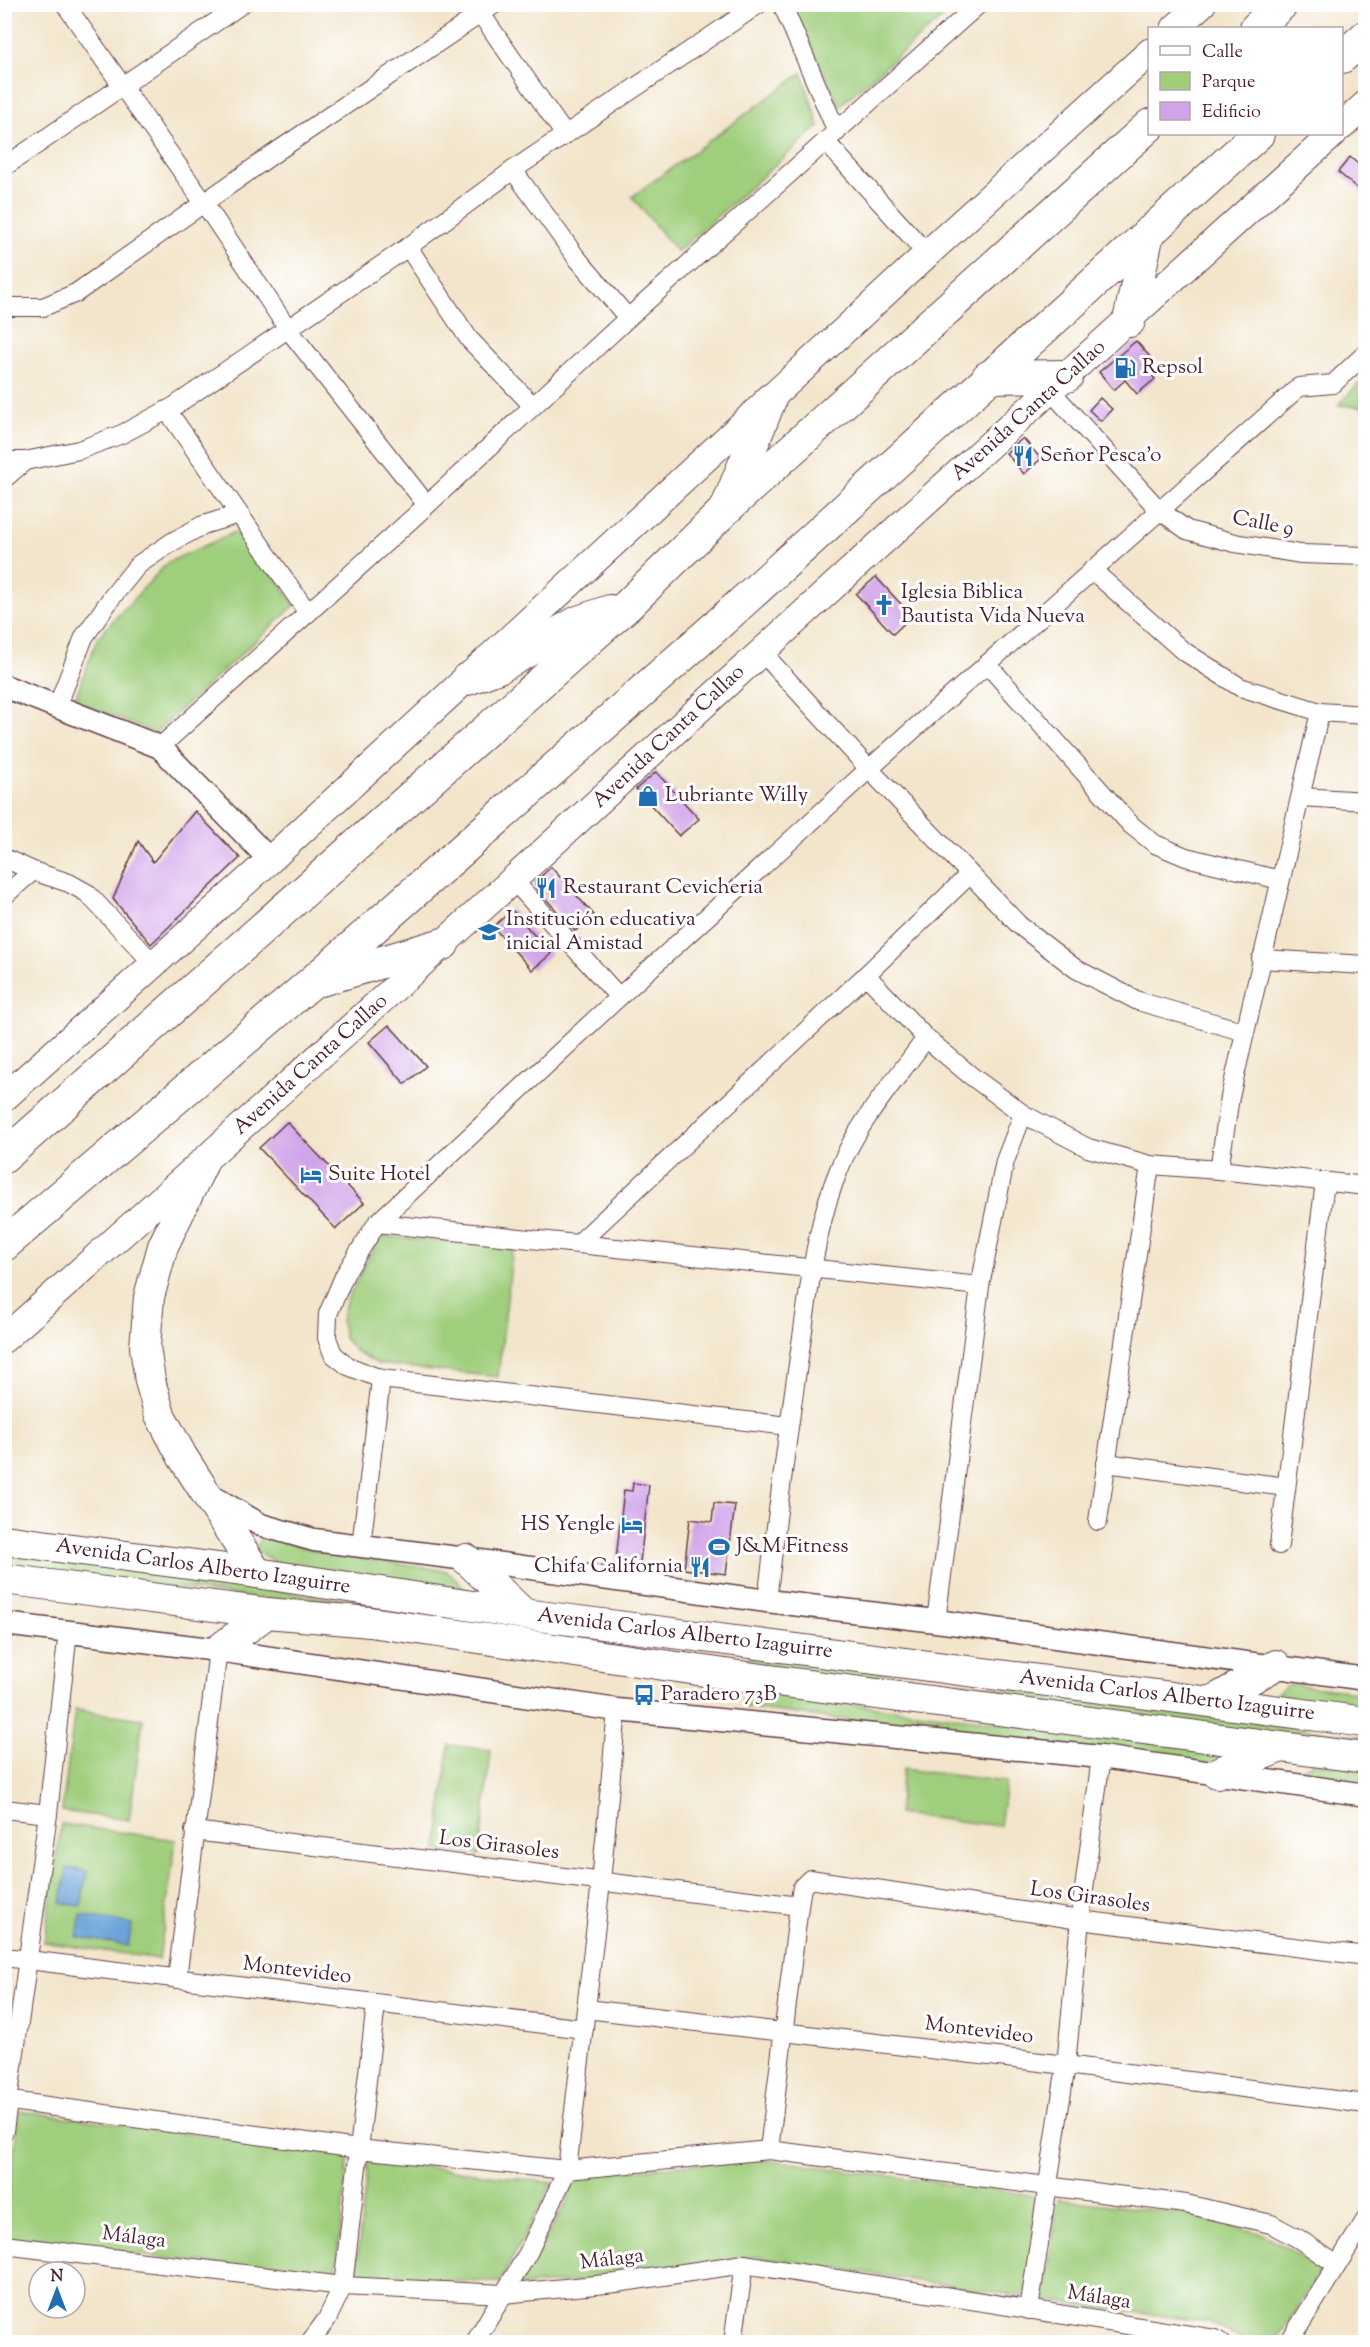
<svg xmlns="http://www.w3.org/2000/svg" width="1370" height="2347" font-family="'Sorts Mill Goudy',serif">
  <rect width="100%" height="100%" fill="#fff"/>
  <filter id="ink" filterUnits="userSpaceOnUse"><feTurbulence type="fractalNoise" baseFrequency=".0167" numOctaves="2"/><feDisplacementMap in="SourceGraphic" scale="12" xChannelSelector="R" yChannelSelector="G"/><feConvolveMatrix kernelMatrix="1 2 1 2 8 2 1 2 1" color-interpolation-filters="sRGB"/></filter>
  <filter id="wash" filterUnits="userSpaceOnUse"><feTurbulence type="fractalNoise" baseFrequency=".008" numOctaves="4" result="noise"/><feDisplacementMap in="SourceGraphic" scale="24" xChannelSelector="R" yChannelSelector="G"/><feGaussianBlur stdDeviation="1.35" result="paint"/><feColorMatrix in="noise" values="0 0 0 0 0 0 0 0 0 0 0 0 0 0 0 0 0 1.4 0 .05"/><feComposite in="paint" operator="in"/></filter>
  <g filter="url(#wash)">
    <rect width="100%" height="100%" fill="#f2e5cb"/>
    <g fill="#9fce7b" stroke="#747653" stroke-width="1.5">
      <polygon points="792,5 957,5 839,106"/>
      <polygon points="802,73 819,126 677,252 632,197"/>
      <polygon points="1365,377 1365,407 1338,405"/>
      <polygon points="242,529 295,605 155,733 74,701 98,637 168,562"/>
      <polygon points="380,1236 513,1247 498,1377 378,1364 355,1351 344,1338 341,1321 346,1302"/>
      <polygon points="264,1534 320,1552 447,1571 474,1597 304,1578 254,1550"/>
      <polygon points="5,1550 368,1604 358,1611 5,1566"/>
      <polygon points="750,1655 912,1677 910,1688 748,1666"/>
      <polygon points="958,1682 1365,1737 1365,1750 957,1696"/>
      <polygon points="1289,1684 1365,1693 1365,1708 1273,1696"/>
      <polygon points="744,1690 1255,1755 1233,1769 742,1707"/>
      <polygon points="75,1710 143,1719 129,1820 62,1811"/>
      <polygon points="449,1745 491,1750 479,1855 437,1850"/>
      <polygon points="1314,1762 1365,1770 1365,1785 1292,1774"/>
      <polygon points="903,1769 1006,1782 1000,1826 898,1814"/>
      <polygon points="61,1824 176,1840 159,1959 44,1942"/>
      <polygon points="19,2111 349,2154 335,2279 5,2238 5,2223"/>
      <polygon points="754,2158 1039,2196 1025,2297 759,2257 737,2258 633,2278 518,2286 568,2200 574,2176"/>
      <polygon points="368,2159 552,2183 500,2282 355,2280"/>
      <polygon points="1058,2199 1179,2213 1263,2234 1322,2269 1276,2342 1246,2342 1209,2322 1044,2300"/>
    </g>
    <g fill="#6ba3d9" stroke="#5a6182" stroke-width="1.5">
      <polygon points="67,1868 87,1871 81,1906 61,1903"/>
      <polygon points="81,1915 132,1924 128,1946 77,1937"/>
    </g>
    <g id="blocks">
      <g fill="#d0a4e9">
        <polygon points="1350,157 1365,170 1365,195 1338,172"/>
        <polygon points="1136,341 1151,358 1143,365 1155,379 1137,394 1125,380 1114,390 1099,372"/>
        <polygon points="1100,398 1112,409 1101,421 1089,410"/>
        <polygon points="1023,438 1041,459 1024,474 1006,453"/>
        <polygon points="876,577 912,616 893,634 856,594"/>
        <polygon points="656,772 699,819 679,836 636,789"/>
        <polygon points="195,811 240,858 151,944 113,899 138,841 153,862"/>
        <polygon points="551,867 594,915 575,931 536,888 535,882"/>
        <polygon points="512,910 551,954 532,970 493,927"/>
        <polygon points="389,1025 426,1066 405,1084 369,1042"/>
        <polygon points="287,1122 364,1203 336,1229 259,1148"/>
        <polygon points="633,1483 649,1485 640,1562 616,1559 624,1490 632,1491"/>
        <polygon points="714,1503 735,1505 726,1574 684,1569 690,1519 712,1522"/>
      </g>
    </g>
  </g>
  <g filter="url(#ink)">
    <use href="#blocks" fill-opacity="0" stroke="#633d43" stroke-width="1.5"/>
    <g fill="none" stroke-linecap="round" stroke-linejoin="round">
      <defs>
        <g id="minor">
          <polyline points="65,4 204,203 288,329 427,505"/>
          <polyline points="782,4 837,132"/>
          <polyline points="481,14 565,135"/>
          <polyline points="826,142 927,254"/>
          <polyline points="4,167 242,4"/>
          <polyline points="513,170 576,257 628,318"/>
          <polyline points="408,247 469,339 533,406"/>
          <polyline points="4,307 43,307 76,293 276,152 495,4"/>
          <polyline points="1051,391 1159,510 1187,530 1235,543 1300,554 1366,556"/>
          <polyline points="167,410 308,613"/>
          <polyline points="4,461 25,461 79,450 122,434 173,407 408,247 513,170 759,4"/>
          <polyline points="4,479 25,461"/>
          <polyline points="1092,570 1182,650 1240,687 1320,712 1366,715"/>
          <polyline points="762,652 869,769 1019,925 1076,969 1138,1001 1245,1032"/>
          <polyline points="987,664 1131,825 1155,844 1186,857 1280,880"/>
          <polyline points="57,707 84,637 112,597 138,565 172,542 203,525 239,514"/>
          <polyline points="160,747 427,505 628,318 979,4"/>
          <polyline points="1301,797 1366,801"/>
          <polyline points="4,858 33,871 69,883 87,893 153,963"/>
          <polyline points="514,881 619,997"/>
          <polyline points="4,896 33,871"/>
          <polyline points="1261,959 1366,965"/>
          <polyline points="866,975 926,1038 970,1075 1023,1114 1088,1148 1150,1165 1219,1170 1366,1186"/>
          <polyline points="1219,1170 1230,1097 1320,712"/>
          <polyline points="377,1223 980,1286"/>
          <polyline points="580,1242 866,975 970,874"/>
          <polyline points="789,1426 381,1379 348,1366 333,1354 327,1338 328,1314 345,1274 377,1223 619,997 869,769 1299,387 1333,384 1366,353"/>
          <polyline points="1106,1463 1286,1487"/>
          <polyline points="1098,1521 1150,1165"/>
          <polyline points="1279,1545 1325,1182"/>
          <polyline points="361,1546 381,1379"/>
          <path d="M767 1601C777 1516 788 1430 801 1344 810 1284 816 1223 840 1167 859 1120 897 1079 926 1038"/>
          <polyline points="936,1621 980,1286 1005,1161 1023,1114"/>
          <polyline points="4,1809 48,1814"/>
          <polyline points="194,1831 799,1906"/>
          <polyline points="4,1957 584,2029"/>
          <polyline points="177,1979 218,1650"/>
          <polyline points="586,2009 1066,2065 1366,2104"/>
          <polyline points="4,2100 358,2149 567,2170 769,2150 1186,2204 1271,2224 1299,2239 1337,2265"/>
          <polyline points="4,2131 48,1814 68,1631"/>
          <polyline points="769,2150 799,1906 802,1887 810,1879 1080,1920 1366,1956"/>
          <polyline points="4,2245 343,2286 503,2294 616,2283 744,2264 1215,2339 1220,2342"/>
          <polyline points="1029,2310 1066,2065 1080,1920 1101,1757"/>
          <polyline points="310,2342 327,2319 343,2286 376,2004"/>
          <polyline points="475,2342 528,2253 567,2170 601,1882 617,1710"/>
          <polyline points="733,2342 744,2264"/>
          <polyline points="1289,2342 1366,2219"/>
        </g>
        <g id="tertiary">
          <polyline points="4,686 160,747 270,860"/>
          <polyline points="208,1494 261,1525 314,1540 466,1559 767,1601 936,1621 1366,1679"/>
          <polyline points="4,1624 218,1650 617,1710 1101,1757 1366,1795"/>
        </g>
        <g id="secondary">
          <polyline points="1175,28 1202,4"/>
          <polyline points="1342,126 1366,104"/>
          <polyline points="4,1098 270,860 927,254 1150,52"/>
          <path d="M4 1339C254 1118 500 892 745 667 940 488 1138 312 1333 134"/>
        </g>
        <g id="primary">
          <polyline points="202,1165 163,1246 149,1297 145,1347 150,1381 160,1415 182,1456 257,1573"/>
          <polyline points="4,1540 257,1573 524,1614 1366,1722"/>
          <polyline points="466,1559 524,1614"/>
          <polyline points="4,1579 267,1613 370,1622 732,1675 1366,1758"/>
          <polyline points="218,1650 267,1613"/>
          <polyline points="1212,1701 1276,1665"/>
          <polyline points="1217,1773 1281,1747"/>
        </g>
        <g id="trunk">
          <polyline points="1256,28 1282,4"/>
          <polyline points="1342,57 1366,36"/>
          <polyline points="1129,321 1148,233"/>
          <polyline points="988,377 1067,376"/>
          <polyline points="729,502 770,400"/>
          <polyline points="467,679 501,666 578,622 610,611"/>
          <polyline points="321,980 443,944"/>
          <polyline points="4,1157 628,605 725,510 1150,125"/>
          <polyline points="4,1245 311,983 715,627 1258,134"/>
        </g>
      </defs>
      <use href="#minor" stroke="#633d43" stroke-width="20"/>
      <use href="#tertiary" stroke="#633d43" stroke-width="25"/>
      <use href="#secondary" stroke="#633d43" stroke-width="29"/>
      <use href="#primary" stroke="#633d43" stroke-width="32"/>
      <use href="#trunk" stroke="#633d43" stroke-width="34"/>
      <use href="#minor" stroke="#fff" stroke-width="18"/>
      <use href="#tertiary" stroke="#fff" stroke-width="22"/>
      <use href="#secondary" stroke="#fff" stroke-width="27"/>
      <use href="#primary" stroke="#fff" stroke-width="30"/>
      <use href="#trunk" stroke="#fff" stroke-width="32"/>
    </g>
  </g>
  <defs>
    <symbol id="fuel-bare" viewBox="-9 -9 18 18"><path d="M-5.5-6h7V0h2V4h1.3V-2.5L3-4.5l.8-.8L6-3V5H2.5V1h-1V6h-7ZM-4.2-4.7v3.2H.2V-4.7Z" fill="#1f6fb2" stroke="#fff" stroke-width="2.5" paint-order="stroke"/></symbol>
    <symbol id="restaurant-bare" viewBox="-9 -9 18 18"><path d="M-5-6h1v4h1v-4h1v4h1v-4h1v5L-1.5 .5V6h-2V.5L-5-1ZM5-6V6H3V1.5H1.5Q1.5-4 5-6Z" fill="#1f6fb2" stroke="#fff" stroke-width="2.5" paint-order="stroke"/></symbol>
    <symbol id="church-bare" viewBox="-9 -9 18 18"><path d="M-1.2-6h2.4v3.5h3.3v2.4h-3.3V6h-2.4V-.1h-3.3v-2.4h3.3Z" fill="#1f6fb2" stroke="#fff" stroke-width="2.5" paint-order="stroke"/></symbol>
    <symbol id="shop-bare" viewBox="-9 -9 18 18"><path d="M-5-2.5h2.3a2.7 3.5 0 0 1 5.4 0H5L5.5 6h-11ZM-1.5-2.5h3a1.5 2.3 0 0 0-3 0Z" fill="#1f6fb2" stroke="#fff" stroke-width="2.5" paint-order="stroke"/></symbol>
    <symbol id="school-bare" viewBox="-9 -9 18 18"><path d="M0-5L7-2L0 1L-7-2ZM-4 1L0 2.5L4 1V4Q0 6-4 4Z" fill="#1f6fb2" stroke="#fff" stroke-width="2.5" paint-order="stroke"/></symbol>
    <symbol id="hotel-bare" viewBox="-9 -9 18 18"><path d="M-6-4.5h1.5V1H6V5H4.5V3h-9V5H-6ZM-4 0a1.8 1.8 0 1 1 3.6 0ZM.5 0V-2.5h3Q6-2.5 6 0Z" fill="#1f6fb2" stroke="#fff" stroke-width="2.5" paint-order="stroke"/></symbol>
    <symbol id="stadium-bare" viewBox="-9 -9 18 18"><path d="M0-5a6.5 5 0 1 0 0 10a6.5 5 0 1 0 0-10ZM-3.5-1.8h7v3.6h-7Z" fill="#1f6fb2" stroke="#fff" stroke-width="2.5" paint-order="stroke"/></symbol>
    <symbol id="bus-bare" viewBox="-9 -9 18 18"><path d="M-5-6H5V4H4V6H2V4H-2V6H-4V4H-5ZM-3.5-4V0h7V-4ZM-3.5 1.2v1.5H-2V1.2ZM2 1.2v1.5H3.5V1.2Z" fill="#1f6fb2" stroke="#fff" stroke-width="2.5" paint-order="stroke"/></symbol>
  </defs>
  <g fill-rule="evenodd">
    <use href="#fuel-bare" x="1110" y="353" width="30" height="30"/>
    <use href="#restaurant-bare" x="1008" y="441" width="30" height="30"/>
    <use href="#church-bare" x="869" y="590" width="30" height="30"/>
    <use href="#shop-bare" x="633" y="781" width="30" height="30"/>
    <use href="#restaurant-bare" x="531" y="873" width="30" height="30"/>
    <use href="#school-bare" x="474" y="917" width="30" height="30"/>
    <use href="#hotel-bare" x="296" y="1160" width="30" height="30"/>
    <use href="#hotel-bare" x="617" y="1510" width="30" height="30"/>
    <use href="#stadium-bare" x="704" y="1532" width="30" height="30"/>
    <use href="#restaurant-bare" x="685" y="1552" width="30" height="30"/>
    <use href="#bus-bare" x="629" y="1680" width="30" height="30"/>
  </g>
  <g text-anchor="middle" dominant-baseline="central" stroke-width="6" stroke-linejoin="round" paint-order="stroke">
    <g font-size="21" fill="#4a1f2b" stroke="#fff" text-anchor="start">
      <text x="1142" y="368">Repsol</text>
      <text x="1040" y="456">Señor Pesca'o</text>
      <text x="901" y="593">Iglesia Biblica<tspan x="901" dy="24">Bautista Vida Nueva</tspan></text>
      <text x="665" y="796">Lubriante Willy</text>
      <text x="563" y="888">Restaurant Cevicheria</text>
      <text x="506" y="920">Institución educativa<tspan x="506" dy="24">inicial Amistad</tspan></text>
      <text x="328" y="1175">Suite Hotel</text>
      <text x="615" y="1525" text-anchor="end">HS Yengle</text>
      <text x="736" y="1547">J&amp;M Fitness</text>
      <text x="683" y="1567" text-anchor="end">Chifa California</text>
      <text x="661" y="1695">Paradero 73B</text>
    </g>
    <g font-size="21" fill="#4a1f2b" stroke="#fff">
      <text transform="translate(1029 411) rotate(-42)">Avenida Canta Callao</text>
      <text transform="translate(1263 524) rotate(11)">Calle 9</text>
      <text transform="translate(669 737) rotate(-43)">Avenida Canta Callao</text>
      <text transform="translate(311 1065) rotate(-42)">Avenida Canta Callao</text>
      <text transform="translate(203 1567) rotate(8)">Avenida Carlos Alberto Izaguirre</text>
      <text transform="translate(685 1634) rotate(7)">Avenida Carlos Alberto Izaguirre</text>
      <text transform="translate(1167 1696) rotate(7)">Avenida Carlos Alberto Izaguirre</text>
      <text transform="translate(499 1846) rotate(7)">Los Girasoles</text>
      <text transform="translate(1090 1898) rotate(8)">Los Girasoles</text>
      <text transform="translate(297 1971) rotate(7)">Montevideo</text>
      <text transform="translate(979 2031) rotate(7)">Montevideo</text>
      <text transform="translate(134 2238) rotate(7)">Málaga</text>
      <text transform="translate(612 2260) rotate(-7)">Málaga</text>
      <text transform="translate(1099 2298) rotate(9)">Málaga</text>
    </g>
  </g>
  <rect width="1370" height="2347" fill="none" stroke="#fff" stroke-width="24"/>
  <rect x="1148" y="27" width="195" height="108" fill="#ffffff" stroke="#b7a5aa" stroke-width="1.5"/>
  <rect x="1160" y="46" width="30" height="9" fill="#ffffff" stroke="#b7a5aa" stroke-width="1.5"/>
  <text x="1202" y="57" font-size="18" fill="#4a1f2b">Calle</text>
  <rect x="1160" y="72" width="30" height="18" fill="#9fce7b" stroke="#b7a5aa" stroke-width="1.5"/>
  <text x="1202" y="87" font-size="18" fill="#4a1f2b">Parque</text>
  <rect x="1160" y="102" width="30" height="18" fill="#d0a4e9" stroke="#b7a5aa" stroke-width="1.5"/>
  <text x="1202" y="117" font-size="18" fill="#4a1f2b">Edificio</text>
  <g transform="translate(57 2290)"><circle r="28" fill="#ffffff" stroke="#b7a5aa" stroke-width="1.5"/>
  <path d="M0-4.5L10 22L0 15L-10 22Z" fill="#1f6fb2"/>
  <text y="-9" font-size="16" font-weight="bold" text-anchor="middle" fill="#4a1f2b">N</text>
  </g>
</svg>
